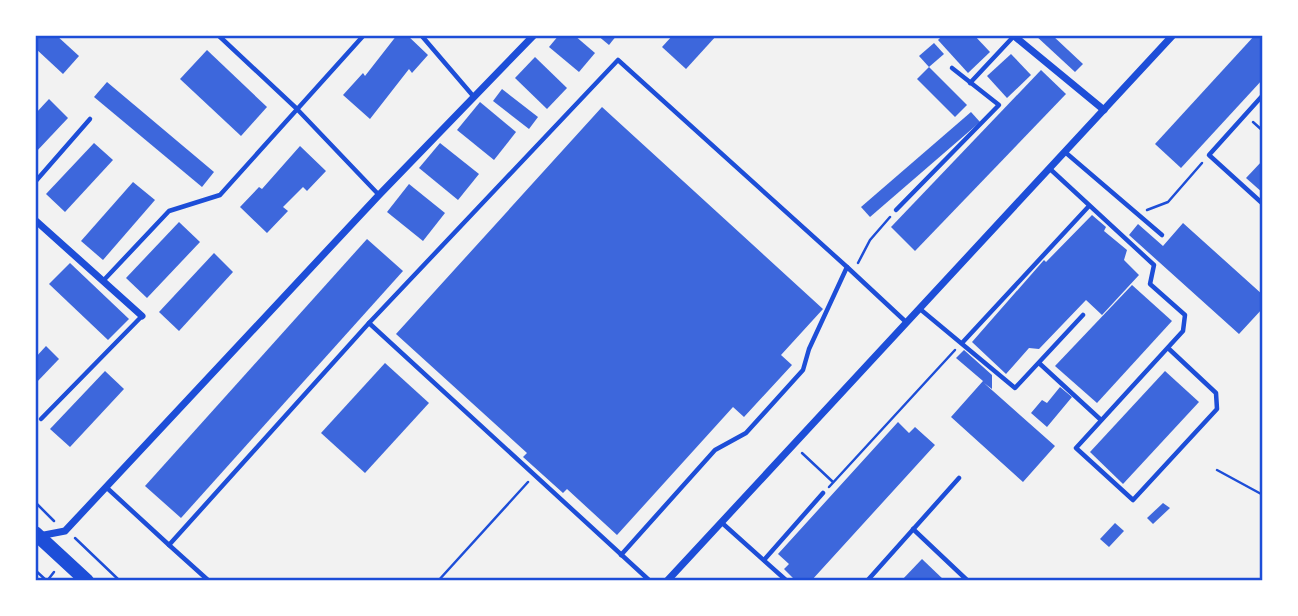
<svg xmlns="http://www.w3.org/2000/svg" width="1298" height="616" font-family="Lora,serif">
  <rect width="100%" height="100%" fill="#f2f2f2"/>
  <g fill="#3d67dc">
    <polygon points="40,35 56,35 79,56 63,74 35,48 35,40"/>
    <polygon points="397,35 407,35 428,55 412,73 409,69 370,119 343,95 363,73 365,76"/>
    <polygon points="559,35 574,35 595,53 579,72 549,47"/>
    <polygon points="597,35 617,35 609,45"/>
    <polygon points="673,35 717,35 686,69 662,47"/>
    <polygon points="943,35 974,35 990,52 968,73 938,40"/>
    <polygon points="1035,35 1052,35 1083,64 1075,72"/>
    <polygon points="1255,35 1263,35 1263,79 1181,168 1155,144"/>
    <polygon points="934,43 944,54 929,67 919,56"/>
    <polygon points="207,50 267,107 241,136 180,79"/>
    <polygon points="1011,54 1031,75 1007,98 987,76"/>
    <polygon points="535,57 567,88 547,109 515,78"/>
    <polygon points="929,67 967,105 955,117 917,79"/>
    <polygon points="1041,70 1066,94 915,251 891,227"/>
    <polygon points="107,82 214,172 202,187 94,97"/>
    <polygon points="502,89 538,117 529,129 493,101"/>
    <polygon points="49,99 68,118 35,153 35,114"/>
    <polygon points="480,102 516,132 494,160 457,130"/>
    <polygon points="602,107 823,309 781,355 792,365 744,417 733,407 617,535 567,489 563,493 523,457 527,453 396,334"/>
    <polygon points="971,112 980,122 870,217 861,207"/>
    <polygon points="94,143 113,160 65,212 46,194"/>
    <polygon points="440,143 479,174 458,200 419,168"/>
    <polygon points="300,146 326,171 307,191 303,187 283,207 288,211 267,233 240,207 259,187 262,189"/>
    <polygon points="1263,160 1263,193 1246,178"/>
    <polygon points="133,182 155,200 103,260 81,241"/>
    <polygon points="409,184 445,213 423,241 387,212"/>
    <polygon points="1092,215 1106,227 1104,231 1127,250 1124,260 1139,275 1102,315 1086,300 1039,349 1029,348 1006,374 972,342 1044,260 1046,262"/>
    <polygon points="179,222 200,242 147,298 126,278"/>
    <polygon points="1183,223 1263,295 1263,308 1239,334 1129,235 1138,224 1163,246"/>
    <polygon points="367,239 403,271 181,518 145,486"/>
    <polygon points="214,253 233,272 179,331 159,312"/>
    <polygon points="70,263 129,319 108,340 49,284"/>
    <polygon points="1132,285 1172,321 1097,403 1055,366"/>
    <polygon points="46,346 59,359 35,384 35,358"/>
    <polygon points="964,350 992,375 992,389 984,383 1055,446 1023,482 951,417 983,381 956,358"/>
    <polygon points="385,363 429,403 365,473 321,433"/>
    <polygon points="105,371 124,389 70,447 50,429"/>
    <polygon points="1165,371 1199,402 1123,484 1090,452"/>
    <polygon points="1060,387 1072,397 1047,427 1031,413 1042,400 1047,403"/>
    <polygon points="898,422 909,433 915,427 935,445 811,581 796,581 784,569 789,564 778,554"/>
    <polygon points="1163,503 1170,508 1153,524 1147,518"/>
    <polygon points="1115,523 1124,531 1109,547 1100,539"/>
    <polygon points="922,559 945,581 901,581"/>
  </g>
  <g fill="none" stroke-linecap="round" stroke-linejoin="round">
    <g stroke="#1d4ed8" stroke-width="2.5">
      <polyline points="1253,122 1263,131"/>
      <polyline points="1147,210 1168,202 1202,163"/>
      <polyline points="858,263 870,240 890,217"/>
      <polyline points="802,453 833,482"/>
      <polyline points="1217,470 1263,495"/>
      <polyline points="829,487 955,350"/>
      <polyline points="35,502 54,521"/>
      <polyline points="75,538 120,581"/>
      <polyline points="35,570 47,581 54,572"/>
      <polyline points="438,581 528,482"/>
    </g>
    <g stroke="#1d4ed8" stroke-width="4.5">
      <polyline points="218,35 296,108 379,195"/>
      <polyline points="421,35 474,97"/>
      <polyline points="970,83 1014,36"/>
      <polyline points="1263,95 1209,155 1263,204"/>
      <polyline points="1065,152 1162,235"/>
      <polyline points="1049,168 1154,265 1150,284 1185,315 1183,331 1076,448 1133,500 1217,409 1216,393 1168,348"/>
      <polyline points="35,182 90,119"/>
      <polyline points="896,210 999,105 952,68"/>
      <polyline points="103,281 169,211 220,195 364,35"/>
      <polyline points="920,309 1015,388 1083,315"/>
      <polyline points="962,343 1089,206"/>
      <polyline points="1039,363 1101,420"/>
      <polyline points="41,419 142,316"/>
      <polyline points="106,487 169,545 369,323"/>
      <polyline points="721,522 787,581"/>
      <polyline points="913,529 968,581"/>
      <polyline points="169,545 209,581"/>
      <polyline points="621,555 715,450 746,433 803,370 809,349 847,267 906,322"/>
      <polyline points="764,560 823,493"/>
      <polyline points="650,581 369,323 618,60 847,267"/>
      <polyline points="867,581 959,478"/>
    </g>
    <g stroke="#1d4ed8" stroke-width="7">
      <polyline points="1013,35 1104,110"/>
      <polyline points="35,220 142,316"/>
      <polyline points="39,536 65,531 379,195 534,35"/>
      <polyline points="667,581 1173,35"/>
    </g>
    <polyline stroke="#1d4ed8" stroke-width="14" points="35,533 87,581"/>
  </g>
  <rect width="1298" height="616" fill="none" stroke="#ffffff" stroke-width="74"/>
  <rect x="37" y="37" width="1224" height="542" fill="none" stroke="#1d4ed8" stroke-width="2.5"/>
</svg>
